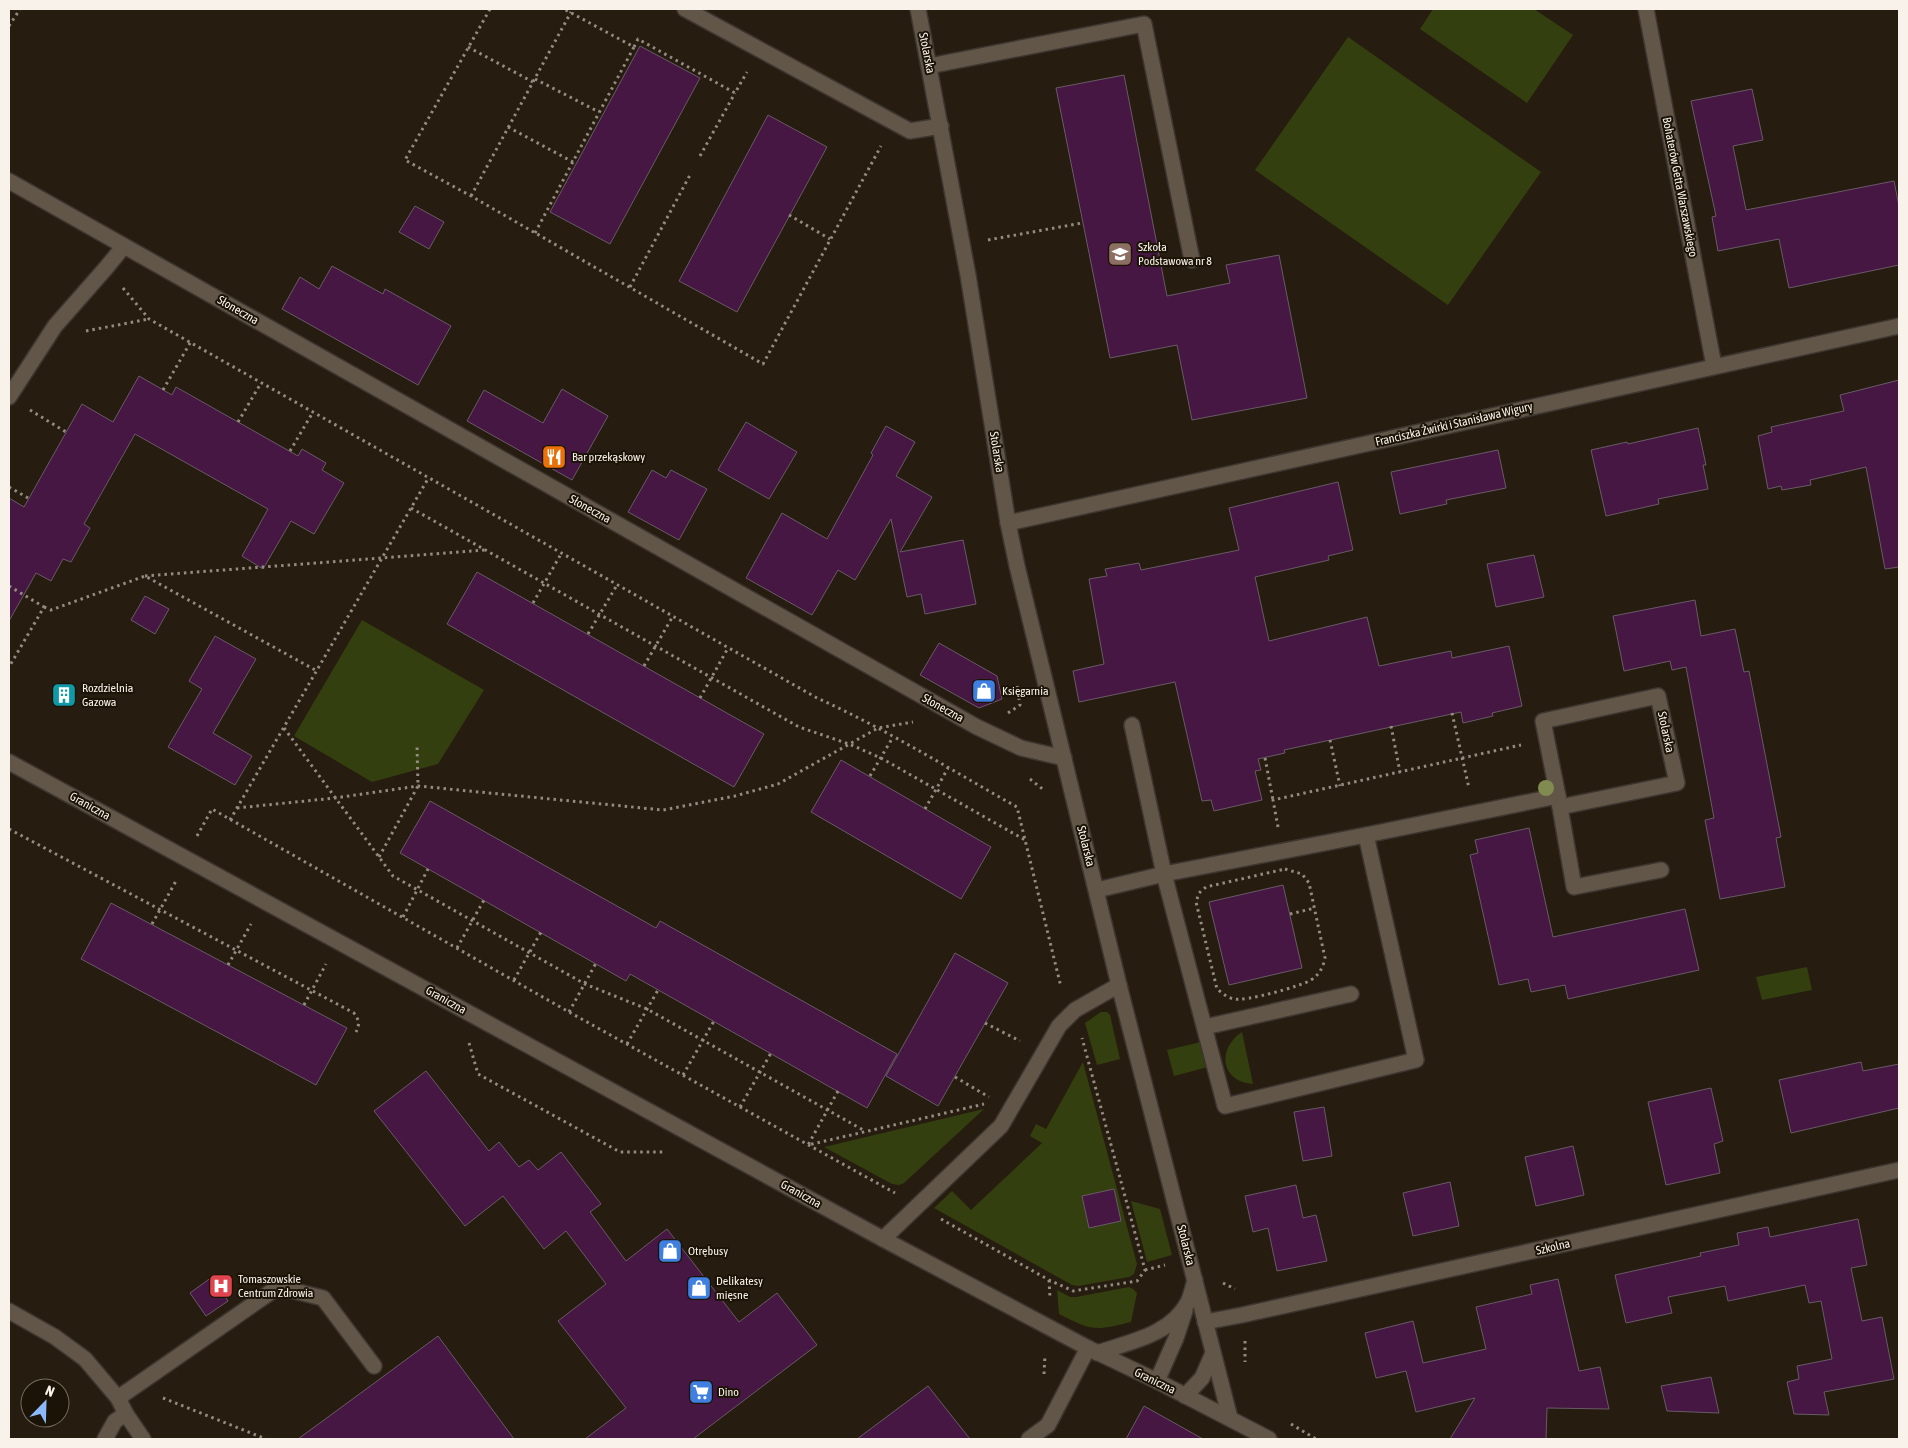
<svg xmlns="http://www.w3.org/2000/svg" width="1908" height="1448" font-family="'Asap Condensed',sans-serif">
  <rect width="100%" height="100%" fill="#261c0f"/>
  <g fill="#343f0f">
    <polygon points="1433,9 1534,9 1573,35 1527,103 1420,29"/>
    <polygon points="1348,37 1541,172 1448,305 1255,170"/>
    <polygon points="362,620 484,690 438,764 372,782 294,736"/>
    <polygon points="1807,967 1812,990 1762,1000 1756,977"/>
    <polygon points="1101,1012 1107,1012 1110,1015 1120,1059 1097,1065 1085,1023"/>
    <path d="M1242 1032 1253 1084C1221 1082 1216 1049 1242 1032Z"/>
    <polygon points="1201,1042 1208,1067 1174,1076 1167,1050"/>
    <polygon points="1083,1062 1137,1264 1134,1274 1129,1277 1078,1286 1072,1285 934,1208 952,1191 971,1210 1042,1143 1030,1136 1036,1124 1046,1129"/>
    <polygon points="984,1109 904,1183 899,1185 892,1184 824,1147"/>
    <polygon points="1131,1201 1160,1209 1172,1255 1147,1262"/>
    <path d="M1129 1287 1133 1289 1137 1293 1131 1322C1095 1331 1092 1331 1059 1314L1057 1290 1070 1297H1076Z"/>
  </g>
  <g fill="#451742" stroke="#695a67">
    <polygon points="640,46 700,78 610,244 550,212"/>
    <polygon points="1124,75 1167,296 1230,283 1226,265 1279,255 1307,398 1192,420 1177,345 1110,358 1056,88"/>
    <polygon points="1752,89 1763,140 1733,146 1746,210 1894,181 1899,206 1899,265 1789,288 1779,239 1718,251 1712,217 1716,216 1691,101"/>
    <polygon points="768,115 827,147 737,312 679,281"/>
    <polygon points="415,206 444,222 429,249 399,232"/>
    <polygon points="332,266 383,294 385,289 451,326 418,385 282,309 300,277 319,289"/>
    <polygon points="139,376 172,395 176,387 298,456 302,449 326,463 322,470 344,483 314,534 291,521 263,569 242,556 268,509 135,434 84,524 90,528 71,562 63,559 51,581 36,573 9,621 9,498 24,507 82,404 113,422"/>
    <polygon points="1899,380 1899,567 1885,569 1866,467 1810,480 1811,485 1782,490 1781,486 1768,489 1758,436 1772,432 1771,427 1844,411 1840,395"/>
    <polygon points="562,389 608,416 572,480 467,421 484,390 543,423"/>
    <polygon points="746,422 797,452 769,499 718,470"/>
    <polygon points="886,426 915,442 896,476 932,497 900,552 963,540 976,604 925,614 921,594 907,597 891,519 855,580 838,570 812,615 746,578 782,513 827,539 873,455 871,453"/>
    <polygon points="1698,428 1706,465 1703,465 1708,489 1658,499 1659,504 1606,516 1591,450 1627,442 1628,444"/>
    <polygon points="1498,450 1506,488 1446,500 1447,504 1400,514 1391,472"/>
    <polygon points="652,470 666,478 671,470 707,489 679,540 628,512"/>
    <polygon points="1338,482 1353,550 1328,556 1329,560 1255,577 1269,641 1367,617 1379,666 1451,651 1452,658 1509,646 1522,706 1492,713 1493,716 1463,723 1461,712 1284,750 1285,753 1258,759 1261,770 1255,771 1262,800 1214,811 1211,800 1202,801 1175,682 1079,702 1073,671 1104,664 1089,579 1107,576 1105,569 1139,563 1141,570 1239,550 1229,508"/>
    <polygon points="1534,555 1544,597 1496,607 1487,564"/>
    <polygon points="477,572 764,734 734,787 447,624"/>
    <polygon points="145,596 169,609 155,634 131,620"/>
    <polygon points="1695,600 1701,636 1735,629 1744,672 1749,671 1781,837 1776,838 1785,887 1720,899 1705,820 1714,818 1686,667 1672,670 1670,661 1624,671 1613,616"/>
    <polygon points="215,636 256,659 213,733 252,756 235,785 168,747 202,689 189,681"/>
    <polygon points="939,643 997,676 1002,699 979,708 920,675"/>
    <polygon points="841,760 991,847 961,899 811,812"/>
    <polygon points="430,801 656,928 660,921 897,1054 867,1108 630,974 626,981 400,853"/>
    <polygon points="1529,828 1553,937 1685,909 1699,970 1568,999 1565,985 1531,992 1528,979 1499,985 1470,855 1478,853 1475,840"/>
    <polygon points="1283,885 1302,968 1229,985 1209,902"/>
    <polygon points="111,903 347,1028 316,1085 81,959"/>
    <polygon points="955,953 1008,983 938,1106 886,1076"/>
    <polygon points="1861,1062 1863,1071 1899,1064 1899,1108 1791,1133 1779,1080"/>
    <polygon points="426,1071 489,1151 499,1142 519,1167 529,1160 538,1170 561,1152 601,1204 590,1212 626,1261 667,1229 739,1322 777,1293 817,1345 693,1439 585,1439 626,1408 558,1321 606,1284 566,1231 544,1249 503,1196 465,1226 374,1111"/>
    <polygon points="1711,1088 1723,1141 1714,1144 1720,1173 1666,1185 1648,1102"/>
    <polygon points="1324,1107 1332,1156 1303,1161 1294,1112"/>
    <polygon points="1573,1146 1584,1195 1536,1206 1525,1157"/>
    <polygon points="1450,1182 1459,1226 1413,1236 1403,1193"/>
    <polygon points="1296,1185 1303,1218 1316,1215 1327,1261 1277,1271 1268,1228 1253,1232 1245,1196"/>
    <polygon points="1114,1189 1121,1221 1089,1228 1082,1196"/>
    <polygon points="1858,1219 1867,1265 1851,1268 1862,1321 1882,1317 1894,1379 1824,1392 1829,1415 1794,1414 1787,1382 1799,1379 1797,1366 1832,1359 1821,1301 1809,1303 1805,1285 1728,1301 1725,1286 1668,1297 1672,1313 1626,1323 1615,1275 1701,1256 1700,1253 1739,1245 1737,1233 1768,1227 1770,1237"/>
    <polygon points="212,1277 228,1301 206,1316 190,1293"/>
    <polygon points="1558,1279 1579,1371 1600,1367 1609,1409 1547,1408 1546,1439 1450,1439 1475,1398 1416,1412 1406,1371 1376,1378 1365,1333 1413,1321 1423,1363 1486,1349 1476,1307 1532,1294 1530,1285"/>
    <polygon points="438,1336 514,1439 298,1439 369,1387"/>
    <polygon points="1711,1377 1719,1413 1667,1411 1661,1386"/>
    <polygon points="928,1386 970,1439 857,1439"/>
    <polygon points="1144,1406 1203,1439 1126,1439"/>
  </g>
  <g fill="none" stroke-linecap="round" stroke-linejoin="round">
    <defs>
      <g id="minor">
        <polyline points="685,9 910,131 941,126"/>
        <polyline points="918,9 968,275 1008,523 1017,566 1119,985 1230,1418"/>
        <polyline points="1646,9 1714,366"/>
        <polyline points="929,66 1144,24 1192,260"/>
        <polyline points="9,181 977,727 1021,748 1064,758"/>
        <polyline points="9,397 55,326 106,268 124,246"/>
        <polyline points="1008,523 1899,326"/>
        <polyline points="9,762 883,1239 1088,1348 1157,1381 1269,1439"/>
        <polyline points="1558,796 1543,721 1658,696 1677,783 1560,807"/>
        <polyline points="1366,835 1558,796 1574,887 1661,870"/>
        <polyline points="1097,890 1164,874 1366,835 1416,1060 1225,1106 1164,874 1132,725"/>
        <polyline points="1205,1027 1351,994"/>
        <polyline points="883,1239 1001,1126 1059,1026 1075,1010 1119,985"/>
        <polyline points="9,1311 55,1337 85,1359 118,1398 126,1414 143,1439"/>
        <polyline points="1205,1322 1242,1315 1899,1170"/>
        <path d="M1097 1353C1129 1342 1171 1335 1188 1302 1191 1296 1193 1287 1195 1280"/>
        <polyline points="1157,1381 1176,1338 1185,1311"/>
        <polyline points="1185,1396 1202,1378 1213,1353"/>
        <polyline points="118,1398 278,1287 323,1298 374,1366"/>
        <polyline points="105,1439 115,1421 126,1414"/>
        <polyline points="1029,1439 1048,1425 1088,1348"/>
      </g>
    </defs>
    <use href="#minor" stroke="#3d352f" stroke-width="18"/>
    <g stroke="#948b81" stroke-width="3" stroke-dasharray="2.5 4" stroke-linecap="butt">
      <polyline points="490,9 405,160 471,196 763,364 881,146"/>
      <polyline points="9,26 20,9"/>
      <polyline points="468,47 533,82"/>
      <polyline points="634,47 638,39 735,93 747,72"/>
      <polyline points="535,79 599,112"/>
      <polyline points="508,127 573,162"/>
      <polyline points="700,156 735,93"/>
      <polyline points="471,196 571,12"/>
      <polyline points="789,215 830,239"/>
      <polyline points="535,233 634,47 564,9"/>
      <polyline points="988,240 1082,223"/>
      <polyline points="630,287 690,175"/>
      <path d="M123 288 149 319 817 698C886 729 951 770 1017 807L1061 987"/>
      <polyline points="86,331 149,319"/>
      <polyline points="163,390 190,343"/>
      <polyline points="30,410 66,432"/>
      <polyline points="238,422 261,383"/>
      <polyline points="290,451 313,412"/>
      <polyline points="9,487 28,498"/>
      <polyline points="411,508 799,727 849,744 881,758 1025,840"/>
      <polyline points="145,576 486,550"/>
      <polyline points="9,586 44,607 9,667"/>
      <polyline points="533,603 561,554"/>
      <polyline points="44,607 51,610 145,576 317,671"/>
      <polyline points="588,634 617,585"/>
      <polyline points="644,666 673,616"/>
      <polyline points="700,698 728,648"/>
      <polyline points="1008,713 1020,705 1017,686"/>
      <polyline points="1452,713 1469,788"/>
      <polyline points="1391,726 1400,772"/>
      <polyline points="284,728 393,876 585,984 647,1009 865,1131"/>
      <polyline points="1330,740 1340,786"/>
      <polyline points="1265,758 1273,800"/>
      <polyline points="870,776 893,737"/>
      <polyline points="1030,779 1045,791"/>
      <polyline points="237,808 335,798 418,786 663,810 735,796 778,784 878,728 913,722"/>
      <polyline points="925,809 948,768"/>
      <polyline points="230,820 429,477"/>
      <polyline points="1278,827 1273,800 1521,745"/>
      <path d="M9 829 354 1013C359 1020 360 1024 356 1032"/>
      <polyline points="197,836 212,809 569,1012 895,1193"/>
      <polyline points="379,857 418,786 417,745"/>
      <path d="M1285 869 1302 874 1309 883 1325 958C1323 967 1320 974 1311 980 1302 986 1244 1002 1234 999 1228 998 1222 993 1217 989L1196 902 1199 893 1206 887Z"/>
      <polyline points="1290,914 1315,908"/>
      <polyline points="403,917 428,869"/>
      <polyline points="152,924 176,881"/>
      <polyline points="457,948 484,900"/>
      <polyline points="228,965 251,924"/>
      <polyline points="514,980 541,932"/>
      <polyline points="304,1005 326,964"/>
      <polyline points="569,1012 596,963"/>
      <polyline points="985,1023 1020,1041"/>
      <polyline points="469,1043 478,1074 620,1152 665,1152"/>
      <polyline points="627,1044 658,990"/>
      <polyline points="683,1075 714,1021"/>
      <polyline points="955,1077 989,1097"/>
      <polyline points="838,1091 808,1145 984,1104"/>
      <polyline points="740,1107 771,1053"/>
      <polyline points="941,1219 1049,1280 1073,1291 1137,1281 1145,1270 1082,1038"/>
      <polyline points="1145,1270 1165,1265"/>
      <polyline points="1049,1280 1050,1297"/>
      <polyline points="1223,1283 1235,1289"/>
      <polyline points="1245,1341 1245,1362"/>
      <polyline points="1044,1374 1045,1355"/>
      <polyline points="163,1398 266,1439"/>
      <polyline points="1291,1424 1316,1439"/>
    </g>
    <use href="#minor" stroke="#615648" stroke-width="15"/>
  </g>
  <circle fill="#818b50" cx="1546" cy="788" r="8"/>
  <defs>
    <symbol id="school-square" viewBox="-11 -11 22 22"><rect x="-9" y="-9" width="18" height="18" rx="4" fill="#8d6e63" stroke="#1c1307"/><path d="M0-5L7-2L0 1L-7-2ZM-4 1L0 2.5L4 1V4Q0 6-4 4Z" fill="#fff"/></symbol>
    <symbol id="restaurant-square" viewBox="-11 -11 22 22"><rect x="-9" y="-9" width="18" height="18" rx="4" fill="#e8710a" stroke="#1c1307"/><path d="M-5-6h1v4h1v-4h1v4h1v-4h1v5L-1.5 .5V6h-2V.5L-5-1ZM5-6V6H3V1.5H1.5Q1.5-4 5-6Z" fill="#fff"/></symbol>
    <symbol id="shop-square" viewBox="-11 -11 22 22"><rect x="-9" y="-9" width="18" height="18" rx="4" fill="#3f7fe0" stroke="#1c1307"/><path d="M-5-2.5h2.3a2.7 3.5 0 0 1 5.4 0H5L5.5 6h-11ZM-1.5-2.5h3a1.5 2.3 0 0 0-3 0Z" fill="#fff"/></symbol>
    <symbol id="building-square" viewBox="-11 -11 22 22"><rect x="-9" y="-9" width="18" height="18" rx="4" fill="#0f9aa8" stroke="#1c1307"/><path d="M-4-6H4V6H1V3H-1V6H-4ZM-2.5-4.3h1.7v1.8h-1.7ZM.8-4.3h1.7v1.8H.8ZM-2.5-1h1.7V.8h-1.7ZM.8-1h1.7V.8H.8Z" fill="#fff"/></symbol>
    <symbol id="hospital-square" viewBox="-11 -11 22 22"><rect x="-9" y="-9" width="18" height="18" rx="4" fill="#e0444e" stroke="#1c1307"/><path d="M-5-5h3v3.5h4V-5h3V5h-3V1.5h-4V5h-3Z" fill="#fff"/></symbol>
    <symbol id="supermarket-square" viewBox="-11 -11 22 22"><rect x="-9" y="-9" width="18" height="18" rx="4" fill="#3f7fe0" stroke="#1c1307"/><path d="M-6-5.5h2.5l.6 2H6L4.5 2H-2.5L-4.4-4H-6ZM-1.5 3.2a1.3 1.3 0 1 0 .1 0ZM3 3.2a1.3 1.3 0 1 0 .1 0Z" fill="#fff"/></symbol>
  </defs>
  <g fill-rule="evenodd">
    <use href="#school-square" x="1106" y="240" width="28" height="28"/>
    <use href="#restaurant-square" x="540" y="443" width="28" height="28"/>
    <use href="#shop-square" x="970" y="677" width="28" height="28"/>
    <use href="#building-square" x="50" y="681" width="28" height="28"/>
    <use href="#shop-square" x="656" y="1237" width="28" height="28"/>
    <use href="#hospital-square" x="207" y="1272" width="28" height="28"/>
    <use href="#shop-square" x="685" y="1274" width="28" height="28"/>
    <use href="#supermarket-square" x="687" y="1378" width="28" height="28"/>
  </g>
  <g text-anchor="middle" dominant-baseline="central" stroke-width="4" stroke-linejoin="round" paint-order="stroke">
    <g font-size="12" fill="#f9f2ea" stroke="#1c1307">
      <text transform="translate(927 53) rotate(79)">Stolarska</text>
      <text transform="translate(1680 187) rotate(79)">Bohaterów Getta Warszawskiego</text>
      <text transform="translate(238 310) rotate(30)">Słoneczna</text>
      <text transform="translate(1454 424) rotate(-13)">Franciszka Żwirki i Stanisława Wigury</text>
      <text transform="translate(997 452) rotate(81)">Stolarska</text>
      <text transform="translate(590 509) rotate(29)">Słoneczna</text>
      <text transform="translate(943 708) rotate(29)">Słoneczna</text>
      <text transform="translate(1666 732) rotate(78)">Stolarska</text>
      <text transform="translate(90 806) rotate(29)">Graniczna</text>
      <text transform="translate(1086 846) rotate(76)">Stolarska</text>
      <text transform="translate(446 1000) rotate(29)">Graniczna</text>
      <text transform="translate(801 1194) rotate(29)">Graniczna</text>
      <text transform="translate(1186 1245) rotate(76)">Stolarska</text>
      <text transform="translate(1553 1247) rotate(-13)">Szkolna</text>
      <text transform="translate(1155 1381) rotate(26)">Graniczna</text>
    </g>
    <g font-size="12" fill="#f9f2ea" stroke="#1c1307" text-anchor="start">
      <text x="1138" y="247">Szkoła<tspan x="1138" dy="14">Podstawowa nr 8</tspan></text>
      <text x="572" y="457">Bar przekąskowy</text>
      <text x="82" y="688">Rozdzielnia<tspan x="82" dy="14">Gazowa</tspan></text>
      <text x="1002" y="691">Księgarnia</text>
      <text x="688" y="1251">Otrębusy</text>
      <text x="238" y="1279">Tomaszowskie<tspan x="238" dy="14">Centrum Zdrowia</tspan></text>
      <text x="716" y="1281">Delikatesy<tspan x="716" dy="14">mięsne</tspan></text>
      <text x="718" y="1392">Dino</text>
    </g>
  </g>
  <rect width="1908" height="1448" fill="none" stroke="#f9f2ea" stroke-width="20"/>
  <g transform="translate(45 1403) rotate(23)"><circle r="24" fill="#1c1307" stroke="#746c62"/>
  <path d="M0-4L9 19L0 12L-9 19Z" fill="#8bb9fc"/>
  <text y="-8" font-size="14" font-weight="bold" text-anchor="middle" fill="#f9f2ea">N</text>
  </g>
</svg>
